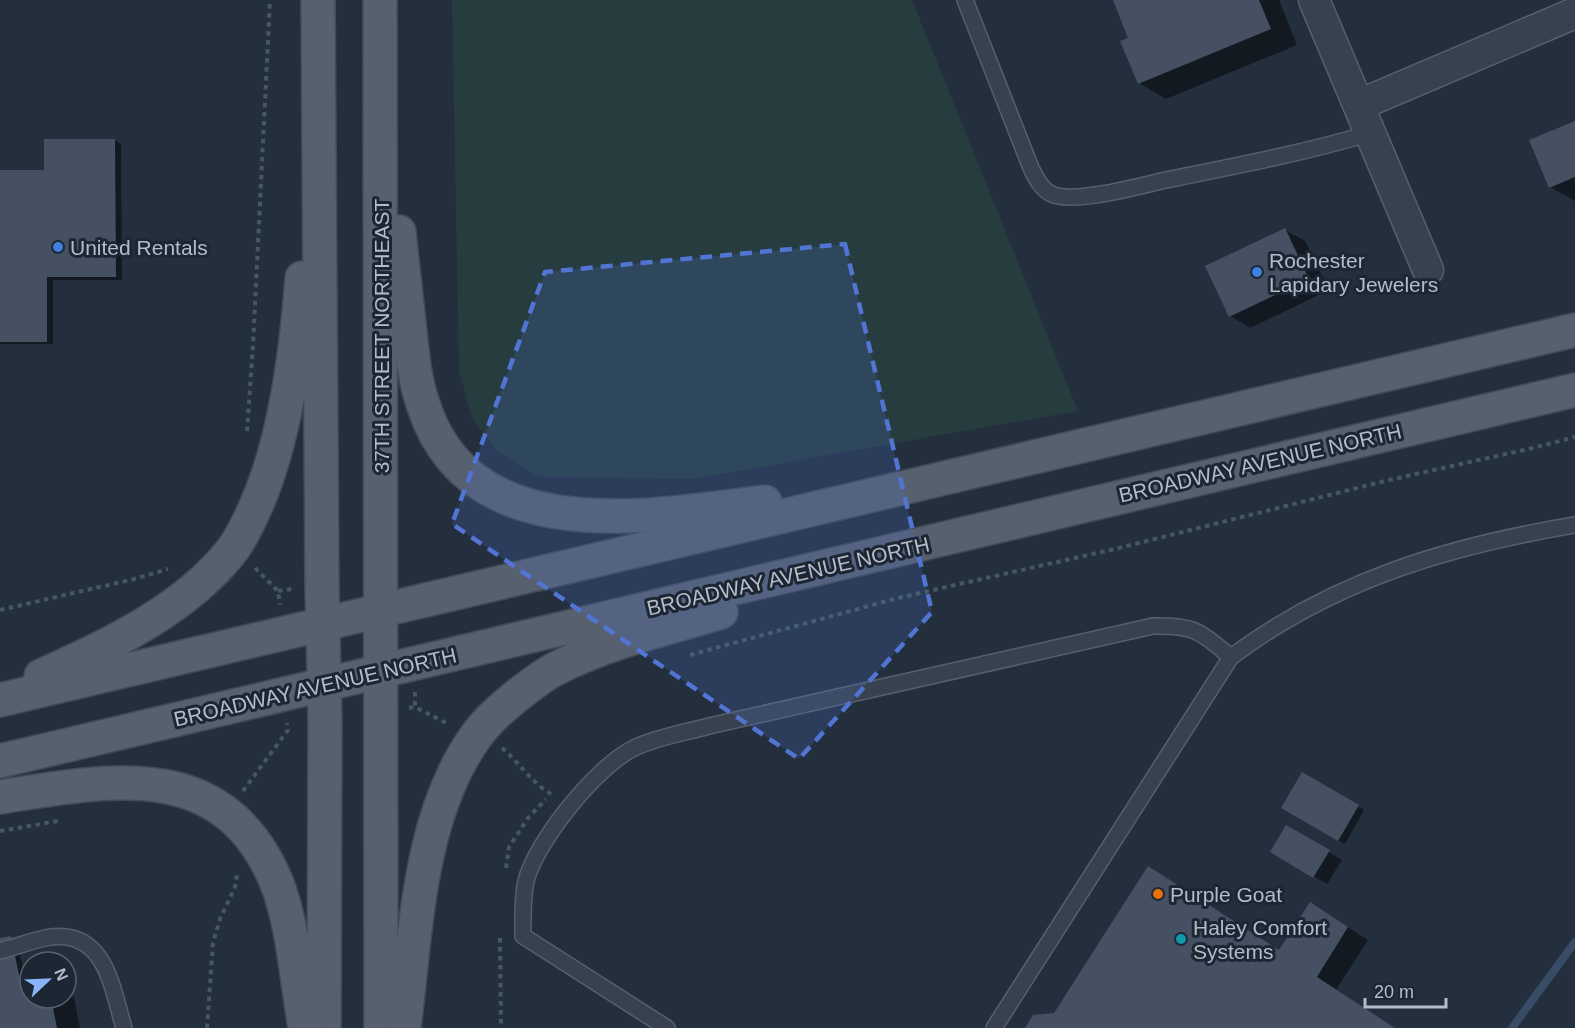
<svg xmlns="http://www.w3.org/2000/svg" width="1575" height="1028" font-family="Arial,sans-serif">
  <rect width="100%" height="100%" fill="#242f3e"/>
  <polygon fill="#263c3f" points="452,0 912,0 1078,411 693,479 539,477 498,452 472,418 459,371"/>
  <g fill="#0007">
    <polygon points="1114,0 1279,0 1297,45 1166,99 1139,83 1130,39"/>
    <polygon points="1575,122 1575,201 1550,187"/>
    <polygon points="115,140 121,144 122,280 53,280 53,344 0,344 0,172 45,172"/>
    <polygon points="1285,230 1305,241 1329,290 1250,328 1230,316"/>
    <polygon points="1303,774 1364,810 1345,844 1283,808"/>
    <polygon points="1286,827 1342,860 1327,884 1272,852"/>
    <polygon points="1330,916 1368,940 1336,990 1394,1028 1027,1028 1055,1014 1280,951"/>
    <polygon points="11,937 17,941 27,986 30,985 30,998 66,998 66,993 74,997 80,1028 0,1028 0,940"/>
  </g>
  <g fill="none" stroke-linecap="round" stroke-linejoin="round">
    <polyline stroke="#394c67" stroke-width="8" points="1512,1028 1575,942"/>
  </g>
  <g fill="#455162">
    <polygon points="1113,0 1259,0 1271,29 1138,84 1120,41 1128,38"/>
    <polygon points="1575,121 1575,177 1549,188 1529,140"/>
    <polygon points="44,139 115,139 116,277 47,277 47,342 0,342 0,170 44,170"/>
    <polygon points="1285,228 1309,279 1229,317 1205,266"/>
    <polygon points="1302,772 1359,805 1338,841 1281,808"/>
    <polygon points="1286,825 1330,850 1313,878 1270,852"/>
    <polygon points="1148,866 1279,950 1310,902 1348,927 1317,977 1395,1028 1025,1028 1033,1015 1054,1013"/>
    <polygon points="11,936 21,985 30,984 30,998 51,998 57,1028 0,1028 0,938"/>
  </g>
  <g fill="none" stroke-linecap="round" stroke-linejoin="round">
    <defs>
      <g id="lane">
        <path d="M965 0 1031 168C1036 178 1042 191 1054 195 1079 203 1139 186 1166 180 1235 166 1304 153 1371 133"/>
        <path d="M0 951C16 947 33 940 50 937 106 930 112 988 124 1028"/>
        <path d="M667 1028 523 936C523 918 522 899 526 881 536 841 597 766 634 748 657 737 684 733 709 726L1153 626C1195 625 1199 631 1231 657"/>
        <path d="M994 1028 1231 657C1334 580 1449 546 1575 525"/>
      </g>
      <g id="street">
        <polyline points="1314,0 1428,270"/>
        <polyline points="1359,105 1575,13"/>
      </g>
      <g id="primary">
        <polyline points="318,0 322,586 325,723 324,1028"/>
        <polyline points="380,0 381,1028"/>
        <path d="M399 232C402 263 406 293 409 323 412 350 414 378 423 404 469 550 648 517 765 502"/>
        <path d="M41 676C109 645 186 610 233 549 239 541 244 531 249 521 284 451 296 357 302 278"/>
        <polyline points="0,700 1575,330"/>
        <polyline points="0,761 1575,390"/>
        <path d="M0 797C108 780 223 755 276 881 293 922 297 983 305 1028"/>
        <path d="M404 1028C416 934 418 819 474 739 486 721 503 707 519 694 531 685 543 675 557 668 608 642 666 629 721 612"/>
      </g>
    </defs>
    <use href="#lane" stroke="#565f6c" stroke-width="18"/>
    <use href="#street" stroke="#565f6c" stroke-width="33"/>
    <use href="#primary" stroke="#414a57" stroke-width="36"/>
    <g stroke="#44595c" stroke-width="4" stroke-dasharray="4.5 4.5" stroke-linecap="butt">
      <polyline points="247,431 253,345 270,0"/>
      <polyline points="255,568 278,591 280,605"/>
      <polyline points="278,591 292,589"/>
      <polyline points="0,610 130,580 168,569"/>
      <polyline points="690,655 898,598 1119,548 1389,480 1533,448 1575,437"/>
      <polyline points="415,692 415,707"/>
      <polyline points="409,708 415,707 448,724"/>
      <path d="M502 748C520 763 532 784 553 795"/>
      <polyline points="243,791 288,730 287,723"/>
      <polyline points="0,831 58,821"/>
      <polyline points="506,868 509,847 528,818 546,799"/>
      <polyline points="500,938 501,1028"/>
      <polyline points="207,1028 213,943 220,919 235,887 237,875"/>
    </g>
    <use href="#lane" stroke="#38414e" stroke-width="15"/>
    <use href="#street" stroke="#38414e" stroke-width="30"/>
    <use href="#primary" stroke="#56606e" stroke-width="33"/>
  </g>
  <path fill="#5274d3" fill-opacity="0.2" stroke="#5274d3" stroke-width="4.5" stroke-dasharray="12 8" stroke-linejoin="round" d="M845 244 932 612 799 759 452 524 545 272Z"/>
  <g fill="#3f7fe0" stroke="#1d2633" stroke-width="2">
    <circle cx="58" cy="247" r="6"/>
    <circle cx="1257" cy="272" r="6"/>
  </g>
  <circle fill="#e8710a" stroke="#1d2633" stroke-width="2" cx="1158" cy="894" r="6"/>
  <circle fill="#0f9aa8" stroke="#1d2633" stroke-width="2" cx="1181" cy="939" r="6"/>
  <g text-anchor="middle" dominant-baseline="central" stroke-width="6" stroke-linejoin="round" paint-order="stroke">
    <g font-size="21" fill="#b4bcc9" stroke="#1d2633" text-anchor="start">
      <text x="70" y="247">United Rentals</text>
      <text x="1269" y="260">Rochester<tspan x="1269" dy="24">Lapidary Jewelers</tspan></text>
      <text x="1170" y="894">Purple Goat</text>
      <text x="1193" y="927">Haley Comfort<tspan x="1193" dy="24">Systems</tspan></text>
    </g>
    <g font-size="21" fill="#b4bcc9" stroke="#1d2633">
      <text transform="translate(381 336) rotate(-90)">37TH STREET NORTHEAST</text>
      <text transform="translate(1260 463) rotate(-13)">BROADWAY AVENUE NORTH</text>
      <text transform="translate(788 576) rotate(-13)">BROADWAY AVENUE NORTH</text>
      <text transform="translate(315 687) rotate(-13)">BROADWAY AVENUE NORTH</text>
    </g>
  </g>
  <g transform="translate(48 980) rotate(67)"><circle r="28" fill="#1d2633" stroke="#59626f" stroke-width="1.5"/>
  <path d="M0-4.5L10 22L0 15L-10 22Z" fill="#8ab4f8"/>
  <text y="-9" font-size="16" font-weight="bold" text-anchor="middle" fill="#b4bcc9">N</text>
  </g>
  <path d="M1365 998v9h81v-9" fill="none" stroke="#b4bcc9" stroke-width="3"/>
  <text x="1374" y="998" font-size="18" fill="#b4bcc9" stroke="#1d2633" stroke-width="4.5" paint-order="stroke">20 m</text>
</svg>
